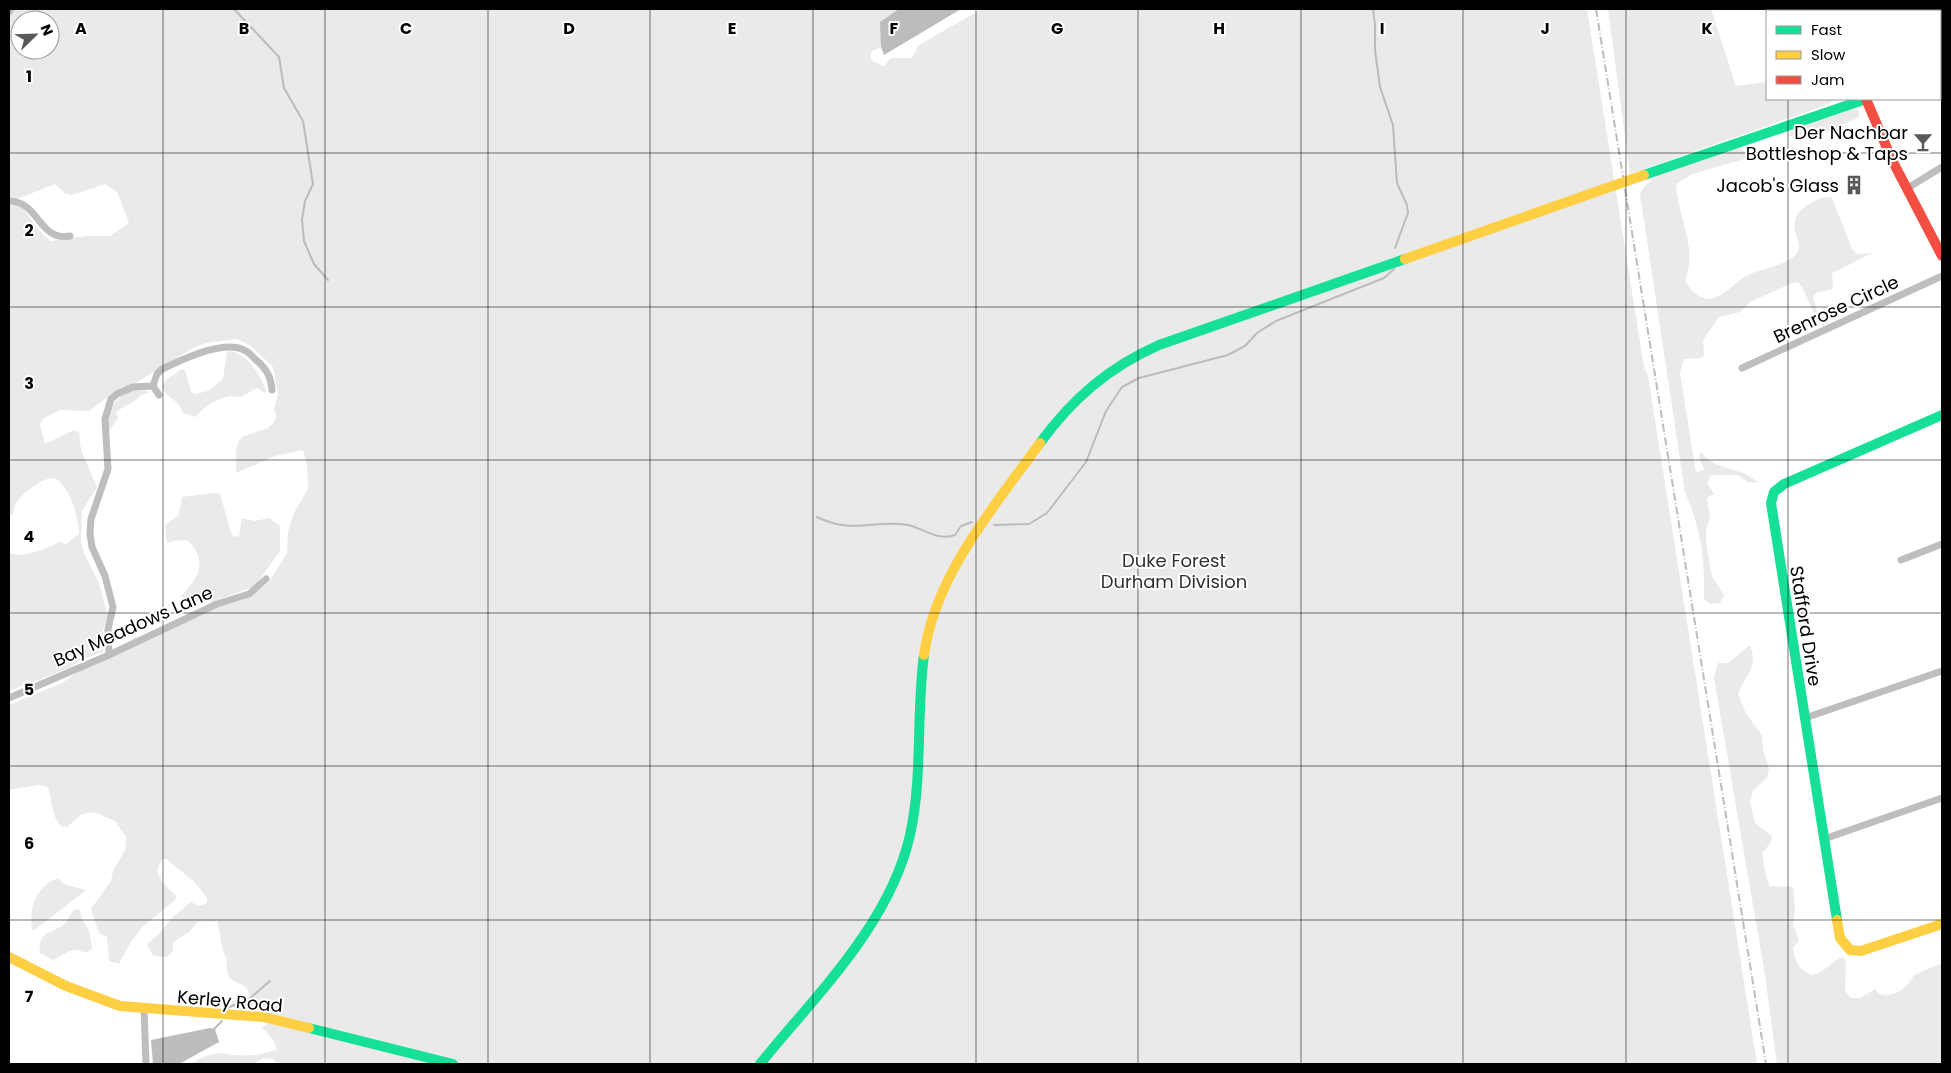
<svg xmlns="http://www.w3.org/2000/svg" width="1951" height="1073" font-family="Poppins,sans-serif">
  <rect width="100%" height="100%" fill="#fff"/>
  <g fill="#eaeaea" fill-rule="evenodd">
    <path d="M9 9H899L881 39V47L871 52V60L884 66 891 58H912L919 45 982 9H1587L1644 367 1648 376 1757 1064H278L273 1059 263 1058 253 1064H190C222 1045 223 1058 254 1055 262 1055 270 1051 277 1050L274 1041 262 1027 268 1024 261 1009H236L231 1006 232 1001 250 999C249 974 223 993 227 959 220 948 221 934 217 921L198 922 188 933 173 942V951L167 957 153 956 147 944 158 935 173 917 191 902 199 906 207 903V898C194 878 183 874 167 859H162L157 871 163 883 176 896 175 900 142 927 131 942 119 964 109 961 107 937 99 933 91 909 111 881 113 871 125 850 126 837 115 821 94 812 82 814 67 827H62C50 814 53 802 48 787L39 785 9 790V705L62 683 85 667 111 658 219 607 242 600 254 594 269 582 287 553 288 532 294 513 308 489 307 464 303 450 275 456 236 473C237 460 233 448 242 437L268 428 274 422 276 417 274 408 278 395 273 367 251 346 237 339 206 343 193 348 134 384 114 392 89 411 60 410 44 418 40 425 45 444 74 430 79 432 81 450 97 487 82 511 81 541 84 553 99 583 108 616 103 629 104 648 102 652 81 660 69 668 9 691V553C24 559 47 548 61 541L65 545 79 534C79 518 71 491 58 480 48 472 25 492 18 500 15 503 14 509 13 514L9 517V205H19C31 216 37 232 51 241L87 236H110L129 223 117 192 105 184 72 195 66 194 55 184 17 199 9 197ZM20 20H50V50H20Z"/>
    <polygon points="1608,9 1711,9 1736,86 1767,82 1767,99 1837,99 1824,106 1630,174"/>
    <polygon points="1861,9 1942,9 1942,68 1940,69 1940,11 1861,11"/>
    <polygon points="1854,109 1859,111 1859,117 1825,133 1788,136 1793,130"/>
    <path d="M1741 147 1748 156 1744 159 1693 174 1676 184C1678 219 1698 246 1685 281 1690 289 1699 299 1709 299 1723 298 1736 281 1748 275 1762 268 1787 266 1797 253 1806 239 1778 222 1811 203 1818 199 1824 196 1832 198L1852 249 1857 254 1873 253C1858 259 1847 267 1832 273L1833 289 1816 293 1813 297 1818 316 1831 317 1828 323 1822 325C1811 313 1809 295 1798 282L1792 283 1750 302 1740 312 1719 317 1703 340 1704 355 1702 358 1684 359 1680 373 1696 473 1704 469 1699 457 1701 452C1716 472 1742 466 1758 483L1748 482 1737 475H1711L1707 483 1714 494 1707 498 1710 519 1706 529V543L1712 576 1724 595 1720 603 1710 604 1704 599C1705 560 1701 528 1685 492L1640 194C1652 167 1714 156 1741 147Z"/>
    <path d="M231 351C250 357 258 372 266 389L265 393 257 388 241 397C222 393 208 404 195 417L183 413C178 398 167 399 162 387L166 380 181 369 185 370 191 392 195 394 208 391 223 379 227 352Z"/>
    <path d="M135 390 147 391 148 393 141 395C135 404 124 404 116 413L118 418 109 431C104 412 116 395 135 390Z"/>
    <path d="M213 493H219L221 497 231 533 234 537 239 536 242 518 255 521 269 518 280 526V551L255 586 212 602C201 598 189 608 181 596 198 579 209 561 188 541L178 540 167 543 165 525 179 515 182 497Z"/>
    <path d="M1750 645C1759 670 1745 674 1738 694L1746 714 1762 735 1763 750 1769 768 1767 778 1753 790 1750 802 1755 823 1772 836 1770 844 1762 853 1766 877 1770 886 1793 887 1795 911 1793 925 1799 940 1793 948C1795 962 1799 969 1811 975 1825 973 1830 962 1842 957L1846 960 1845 991 1851 998H1860L1875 989 1878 993C1893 999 1907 989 1914 975L1942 963V1064H1777L1765 975 1714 678 1718 663H1728Z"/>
    <path d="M59 878 63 884 86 890 36 929 32 930C29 907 36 886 59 878Z"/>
    <path d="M76 909 80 910 82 920 89 930 92 948C86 958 82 948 73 950 66 952 59 957 53 960L40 953C37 929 56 934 66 922 70 917 71 912 76 909Z"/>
  </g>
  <g fill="#bcbcbc">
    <polygon points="899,9 961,9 884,55 881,47 880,22"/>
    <polygon points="210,1028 215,1029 219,1042 179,1064 153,1064 151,1040"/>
  </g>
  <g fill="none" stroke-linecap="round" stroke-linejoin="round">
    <g stroke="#bcbcbc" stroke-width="2">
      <polyline points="234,9 279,57 284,88 303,121 313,184 305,201 302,220 304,241 314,264 328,280"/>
      <polyline points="1373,9 1375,25 1375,50 1380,87 1393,125 1397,183 1407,205 1408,213 1395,248"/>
      <path d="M817 517C854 535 872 519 908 525 925 529 937 541 955 535L961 526 972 522"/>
      <polyline points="994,525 1029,524 1047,513 1086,462 1106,411 1122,387 1139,378 1228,355 1245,346 1257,333 1276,321 1384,278 1394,269"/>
      <polyline points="227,1008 249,999 270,981"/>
      <polyline points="213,1030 222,1021"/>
    </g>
    <g stroke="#bebebe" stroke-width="7">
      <polyline points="9,12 11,9"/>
      <polyline points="1906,189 1942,167"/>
      <path d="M9 201C39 201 39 242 70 236"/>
      <polyline points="1742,368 1942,276"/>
      <path d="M153 386 157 374 162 369C182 360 223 339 244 350 249 352 253 357 256 360 267 369 271 377 272 390"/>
      <polyline points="1901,560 1942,544"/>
      <polyline points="109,655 108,629 113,607 105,576 92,547 90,534 91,519 108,469 105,419 111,399 117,394 133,387 153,386 159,395"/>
      <polyline points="9,698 109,655 217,604 249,594 266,579"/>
      <polyline points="1805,718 1942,671"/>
      <polyline points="1824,839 1942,798"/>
      <polyline points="144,1009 146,1064"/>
    </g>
    <g stroke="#16e098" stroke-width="10">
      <polyline points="1806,9 1808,11"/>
      <polyline points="1843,9 1844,11"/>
      <polyline points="1644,175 1866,99"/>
      <path d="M1040 443C1072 399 1109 367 1159 345L1405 259"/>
      <polyline points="1837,920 1771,503 1774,492 1784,484 1942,415"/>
      <polyline points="309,1028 453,1064"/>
      <path d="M760 1064C816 995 890 924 910 835 923 776 916 714 924 655"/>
    </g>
    <g stroke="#ffcf43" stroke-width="10">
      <polyline points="1405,259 1604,189"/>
      <path d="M924 655C935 575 994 507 1040 443"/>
      <polyline points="1837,920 1840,938 1850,950 1861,951 1942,924"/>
      <polyline points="9,957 66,986 120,1006 263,1017 309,1028"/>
    </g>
    <polyline stroke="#f24e42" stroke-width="10" points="1866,99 1892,160 1942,256"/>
    <polyline stroke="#bdbdbd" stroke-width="2" stroke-dasharray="8 2.5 1 2.5" stroke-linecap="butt" points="1596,9 1766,1064"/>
    <polyline stroke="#ffcf43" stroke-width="10" points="1604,189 1644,175"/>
  </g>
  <path fill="none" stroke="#000" stroke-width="1" stroke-opacity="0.55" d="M163 9V1064M325 9V1064M488 9V1064M650 9V1064M813 9V1064M976 9V1064M1138 9V1064M1301 9V1064M1463 9V1064M1626 9V1064M1788 9V11M1788 99V1064M9 153H1942M9 307H1942M9 460H1942M9 613H1942M9 766H1942M9 920H1942"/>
  <defs>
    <symbol id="bar-bare" viewBox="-9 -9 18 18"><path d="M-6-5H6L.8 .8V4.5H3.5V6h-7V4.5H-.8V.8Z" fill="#595959" stroke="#fff" stroke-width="2.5" paint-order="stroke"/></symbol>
    <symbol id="building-bare" viewBox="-9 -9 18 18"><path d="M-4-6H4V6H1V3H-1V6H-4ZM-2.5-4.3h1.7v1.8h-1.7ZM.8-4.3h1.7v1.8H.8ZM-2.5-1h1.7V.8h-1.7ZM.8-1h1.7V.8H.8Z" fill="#595959" stroke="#fff" stroke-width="2.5" paint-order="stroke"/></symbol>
  </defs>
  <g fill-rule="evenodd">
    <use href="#bar-bare" x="1909" y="128" width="28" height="28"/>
    <use href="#building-bare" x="1840" y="171" width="28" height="28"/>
  </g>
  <g text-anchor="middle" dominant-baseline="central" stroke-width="4" stroke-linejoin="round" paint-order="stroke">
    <g font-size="18" fill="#000" stroke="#fff" text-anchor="end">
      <text x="1908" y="132">Der Nachbar<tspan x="1908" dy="21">Bottleshop &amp; Taps</tspan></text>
      <text x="1839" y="185">Jacob's Glass</text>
    </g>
    <g font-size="18" fill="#000" stroke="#fff">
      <text transform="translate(1836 309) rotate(-25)">Brenrose Circle</text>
      <text transform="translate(133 626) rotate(-24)">Bay Meadows Lane</text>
      <text transform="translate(1806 626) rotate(81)">Stafford Drive</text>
      <text transform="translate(230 1001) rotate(5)">Kerley Road</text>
    </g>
    <g font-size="18" fill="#303030" stroke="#fff">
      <text x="1174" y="560">Duke Forest<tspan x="1174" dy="21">Durham Division</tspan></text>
    </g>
  </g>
  <g font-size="16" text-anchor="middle" font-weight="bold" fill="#000" stroke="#fff" stroke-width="4" stroke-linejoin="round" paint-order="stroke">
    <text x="81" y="34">A</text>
    <text x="244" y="34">B</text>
    <text x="406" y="34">C</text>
    <text x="569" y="34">D</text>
    <text x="732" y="34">E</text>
    <text x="894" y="34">F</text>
    <text x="1057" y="34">G</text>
    <text x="1219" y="34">H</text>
    <text x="1382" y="34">I</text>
    <text x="1545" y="34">J</text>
    <text x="1707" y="34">K</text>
    <text x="29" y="82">1</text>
    <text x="29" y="236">2</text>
    <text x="29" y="389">3</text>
    <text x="29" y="542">4</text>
    <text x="29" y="695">5</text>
    <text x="29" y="849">6</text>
    <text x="29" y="1002">7</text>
  </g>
  <rect width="1951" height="1073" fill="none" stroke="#000000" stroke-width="20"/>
  <rect x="1766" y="10" width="175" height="90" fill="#ffffff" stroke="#999999"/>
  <rect x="1776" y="26" width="25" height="8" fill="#16e098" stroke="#999999"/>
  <text x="1811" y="35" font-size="15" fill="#000000">Fast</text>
  <rect x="1776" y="51" width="25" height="8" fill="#ffcf43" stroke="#999999"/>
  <text x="1811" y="60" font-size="15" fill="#000000">Slow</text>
  <rect x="1776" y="76" width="25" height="8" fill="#f24e42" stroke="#999999"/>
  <text x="1811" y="85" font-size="15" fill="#000000">Jam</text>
  <g transform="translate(35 35) rotate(67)"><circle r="24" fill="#ffffff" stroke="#999999"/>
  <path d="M0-4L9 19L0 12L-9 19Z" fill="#595959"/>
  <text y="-8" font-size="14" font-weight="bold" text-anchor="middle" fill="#000000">N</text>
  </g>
</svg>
